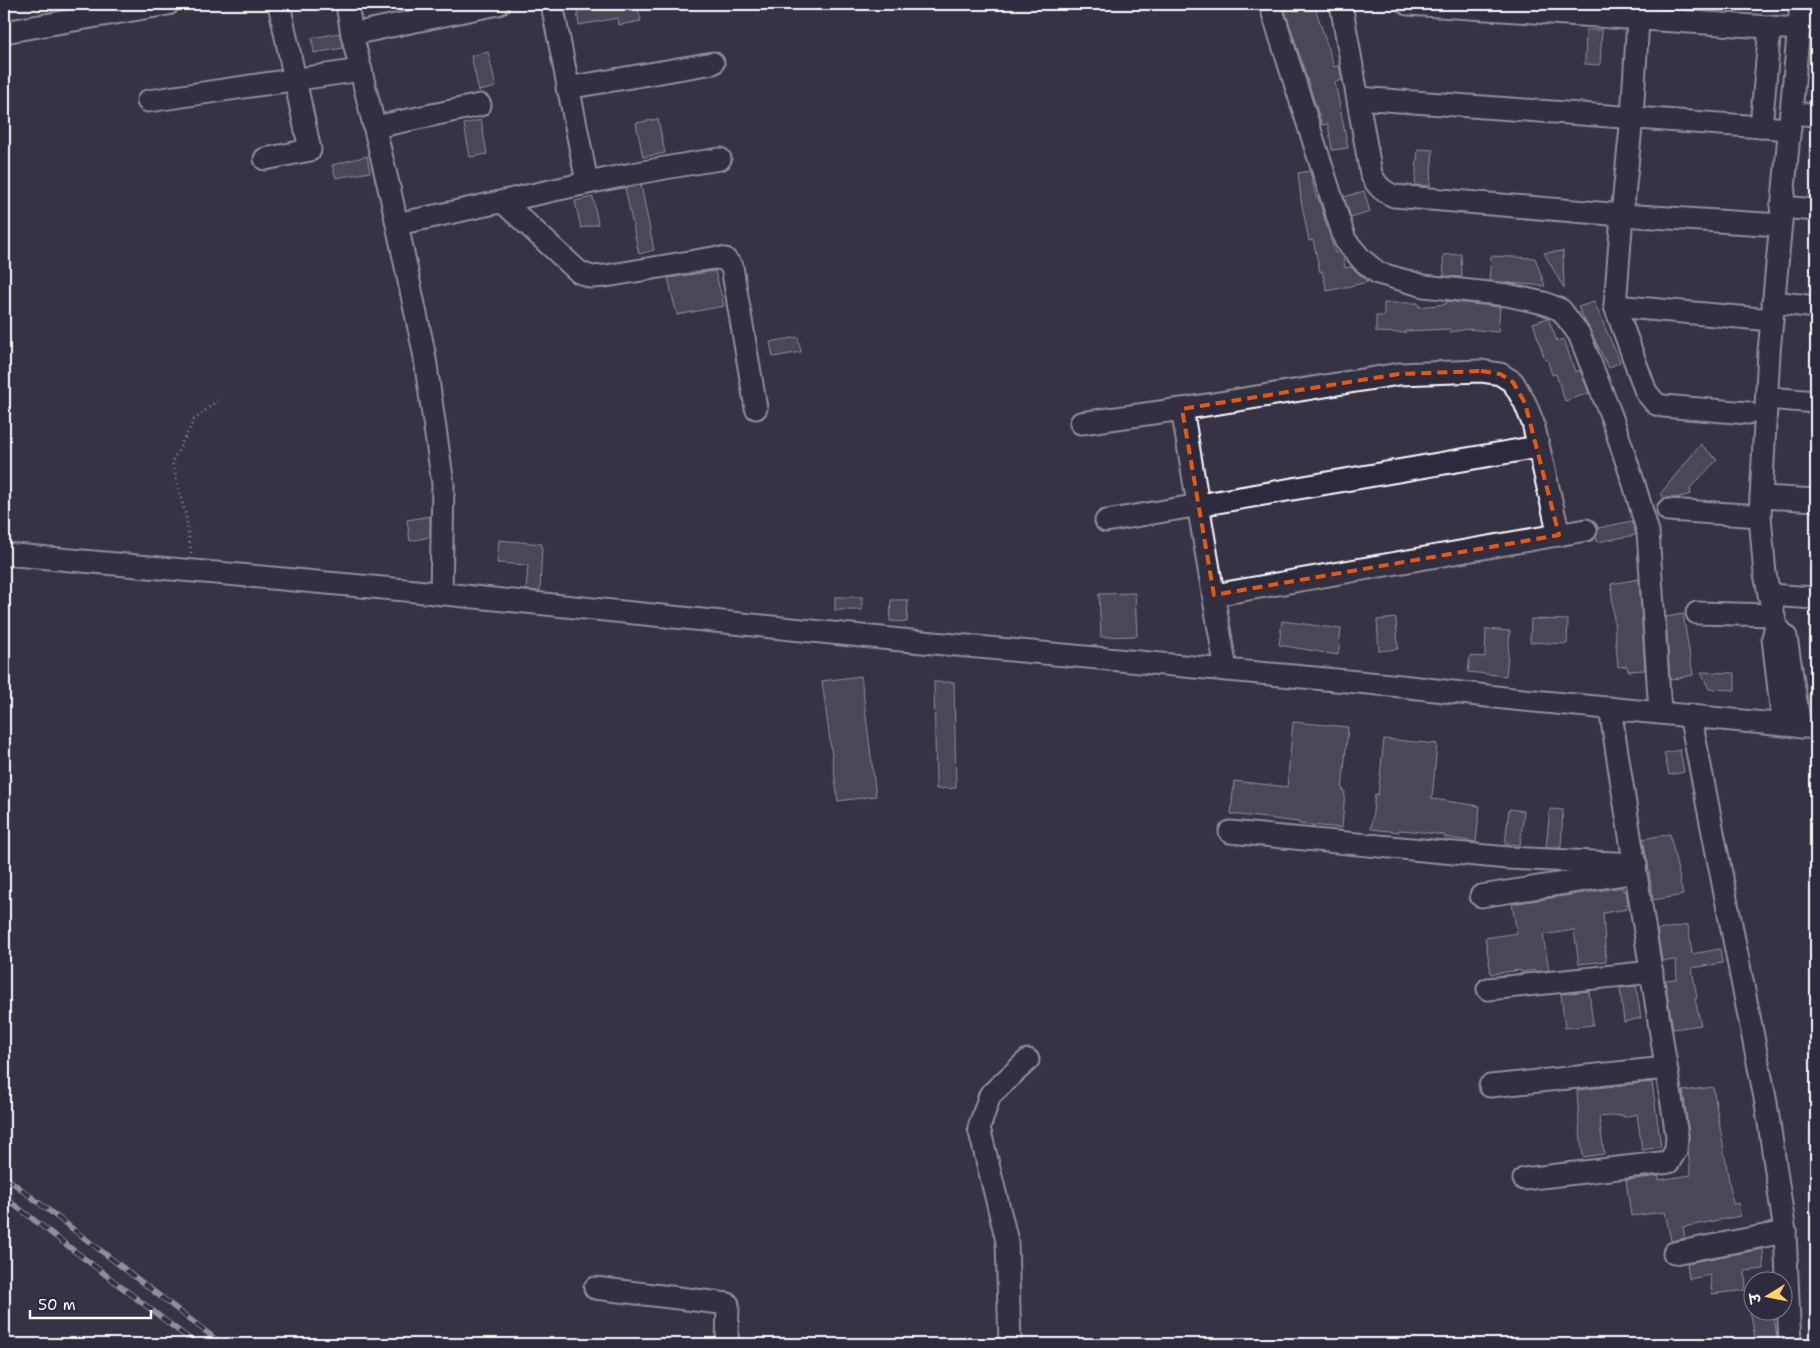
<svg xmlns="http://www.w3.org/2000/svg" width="1820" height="1348" font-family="'Shantell Sans','Playpen Sans Deva',sans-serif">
  <rect width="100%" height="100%" fill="#373345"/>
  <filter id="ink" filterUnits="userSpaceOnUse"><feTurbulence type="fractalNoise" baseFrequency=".02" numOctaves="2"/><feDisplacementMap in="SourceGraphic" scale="10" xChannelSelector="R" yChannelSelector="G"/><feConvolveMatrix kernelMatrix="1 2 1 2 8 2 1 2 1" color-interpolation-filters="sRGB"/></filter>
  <g filter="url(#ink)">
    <g fill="#635f6d" stroke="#fff">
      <polygon points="589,4 637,4 641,21 619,25 618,18 579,25 577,11 590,9"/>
      <polygon points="1283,4 1314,4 1334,67 1339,65 1342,80 1335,82 1348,148 1332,150 1328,124 1322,125"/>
      <polygon points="1586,30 1602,30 1600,65 1585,64"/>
      <polygon points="339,33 343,48 314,53 312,38"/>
      <polygon points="488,52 496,87 479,91 471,56"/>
      <polygon points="658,119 665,153 643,157 636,123"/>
      <polygon points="481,120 487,154 470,157 464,124"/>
      <polygon points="1418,149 1433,150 1430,186 1415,185"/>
      <polygon points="367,156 370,172 336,178 332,165"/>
      <polygon points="1310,171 1316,197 1318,197 1335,253 1339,252 1343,256 1345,268 1351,267 1368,282 1327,291 1322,271 1320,272 1313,240 1309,241 1301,200 1298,173"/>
      <polygon points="641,185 654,250 639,254 625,188"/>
      <polygon points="1364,191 1370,212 1351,218 1344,197"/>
      <polygon points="593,197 598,224 581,228 575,201"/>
      <polygon points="1563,251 1564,288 1544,253"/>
      <polygon points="1461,254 1462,277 1444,276 1443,255"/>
      <polygon points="1491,256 1535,258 1545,286 1489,281"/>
      <polygon points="715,271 724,306 677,315 668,278"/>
      <polygon points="1446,301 1500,307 1498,332 1468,329 1450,332 1450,329 1405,331 1405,333 1376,332 1376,316 1384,316 1384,303 1418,303 1419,307 1446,304"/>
      <polygon points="1594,302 1620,362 1609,368 1578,307"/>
      <polygon points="1548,318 1557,341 1564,339 1575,372 1580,370 1589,393 1565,401 1556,374 1552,375 1547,359 1545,360 1533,323"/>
      <polygon points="798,337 801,352 773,357 770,342"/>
      <polygon points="1701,444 1717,460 1690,488 1691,494 1676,498 1664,498 1661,493"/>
      <polygon points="430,516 430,537 410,541 407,520"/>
      <polygon points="1632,521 1636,535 1597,542 1596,537 1598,528"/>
      <polygon points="499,540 542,544 540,591 526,590 528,565 497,563"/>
      <polygon points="1639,579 1645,670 1628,671 1627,666 1618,667 1611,584"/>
      <polygon points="1135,593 1137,636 1101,637 1099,594"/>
      <rect x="835" y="597" width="27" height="13"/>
      <polygon points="891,600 908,600 907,622 890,621"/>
      <polygon points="1683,614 1693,675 1670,680 1666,617"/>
      <polygon points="1396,618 1398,649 1379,651 1377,620"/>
      <polygon points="1531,619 1568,620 1567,644 1530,642"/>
      <polygon points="1282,621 1341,629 1338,655 1279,645"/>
      <polygon points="1486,629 1510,631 1506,676 1468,672 1470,656 1485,657"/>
      <polygon points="1701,672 1735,673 1735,690 1709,689"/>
      <polygon points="861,676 876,796 838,801 822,681"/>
      <polygon points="934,682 954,682 956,788 936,789"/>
      <polygon points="1293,722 1348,727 1342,790 1345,791 1342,828 1299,824 1299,822 1231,814 1234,781 1287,787"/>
      <polygon points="1384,739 1437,744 1432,799 1480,806 1476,842 1444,837 1444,835 1413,831 1399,830 1399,832 1371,829 1375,794 1378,795"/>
      <polygon points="1680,750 1684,772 1669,775 1664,753"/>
      <polygon points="1509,809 1524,811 1520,845 1505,844"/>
      <polygon points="1550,809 1563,810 1561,847 1546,847"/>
      <polygon points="1670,834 1683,895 1653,900 1648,864 1643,839"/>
      <polygon points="1623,887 1623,891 1626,890 1628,904 1626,905 1627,909 1603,913 1606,961 1579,964 1574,930 1543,935 1549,970 1535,972 1535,970 1521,972 1520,970 1491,974 1485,938 1517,933 1512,904"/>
      <polygon points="1688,925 1692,954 1720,949 1722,963 1692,968 1697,998 1695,999 1701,1025 1673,1029 1665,980 1677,979 1676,960 1662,961 1657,930"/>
      <polygon points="1636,986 1641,1018 1624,1022 1620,988"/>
      <polygon points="1589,991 1593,1025 1565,1028 1561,994"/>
      <polygon points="1652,1082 1661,1147 1642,1150 1637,1114 1623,1117 1623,1115 1599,1117 1604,1154 1583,1157 1579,1123 1577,1090"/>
      <polygon points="1713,1087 1733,1204 1738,1203 1740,1216 1683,1227 1685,1238 1671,1241 1665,1212 1631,1216 1626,1180 1659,1176 1659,1180 1691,1175 1688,1151 1689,1134 1683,1091"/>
      <polygon points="1763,1249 1764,1269 1745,1271 1746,1290 1712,1294 1710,1275 1689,1279 1687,1263"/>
      <polygon points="1750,1310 1773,1310 1778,1344 1756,1344"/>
    </g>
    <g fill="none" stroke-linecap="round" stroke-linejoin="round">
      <defs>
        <g id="minor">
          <polyline points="347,4 352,34 391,196 424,352 443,484 441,594"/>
          <polyline points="552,4 587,182"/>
          <polyline points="1270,4 1345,240 1362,260 1378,273 1424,286 1507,295 1544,303 1561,310 1579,334 1612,418 1634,484 1648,532 1660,712"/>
          <path d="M1341 4 1371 174C1377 186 1382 191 1394 196L1622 215 1615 306 1646 392 1656 404 1663 406 1748 413"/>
          <polyline points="1408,4 1800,29"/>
          <polyline points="1639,4 1632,117 1622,215 1780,225"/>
          <polyline points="4,32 168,4"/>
          <polyline points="352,34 498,4"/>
          <polyline points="567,88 713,63"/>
          <polyline points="1358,98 1790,129"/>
          <polyline points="148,101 361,70"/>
          <polyline points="1791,113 1816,115"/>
          <polyline points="375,127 480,105"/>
          <polyline points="1761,127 1770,27"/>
          <polyline points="265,159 310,150 279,4"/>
          <polyline points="503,202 579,272 591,277 606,276 713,258 725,259 732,267 756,408"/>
          <polyline points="1781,207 1816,210"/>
          <path d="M397 224C505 202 611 175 720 159"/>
          <polyline points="1773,302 1816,307"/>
          <polyline points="1615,306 1772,320"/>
          <polyline points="1767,398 1816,402"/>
          <polyline points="1182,409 1226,670"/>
          <polyline points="1081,423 1182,409 1399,374 1481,371 1500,374 1513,382 1525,403 1533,423 1559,535"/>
          <polyline points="1761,497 1816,500"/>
          <polyline points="1668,510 1760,516"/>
          <polyline points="1106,521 1538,447"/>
          <polyline points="4,554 405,590 901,640 1401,686 1513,699 1816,728"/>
          <polyline points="1214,595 1586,530"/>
          <polyline points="1769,595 1816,598"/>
          <polyline points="1697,613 1773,615"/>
          <polyline points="1776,626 1765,574 1760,516 1769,352 1801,4"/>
          <polyline points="1690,715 1766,1103 1785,1232 1790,1344"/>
          <polyline points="1783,725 1773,638 1776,626 1786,637 1800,727"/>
          <polyline points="1230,832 1508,858 1636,864"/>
          <polyline points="1481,896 1629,873"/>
          <polyline points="1488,989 1652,972"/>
          <polyline points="1490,1086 1666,1068"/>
          <polyline points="1524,1179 1669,1162 1676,1150 1677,1136 1610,708"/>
          <polyline points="1674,1253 1785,1232"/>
          <polyline points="595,1288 728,1304 727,1344"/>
          <polyline points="1010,1344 1007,1241 979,1128 990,1095 1028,1060"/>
        </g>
      </defs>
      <use href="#minor" stroke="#fff" stroke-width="25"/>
      <polyline stroke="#fff" stroke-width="3" stroke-dasharray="1 4" stroke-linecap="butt" points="191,553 186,517 172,462 194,420 217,401"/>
      <use href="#minor" stroke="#2f2a3d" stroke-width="21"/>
      <defs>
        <g id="rail">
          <polyline points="4,1176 222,1344"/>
          <polyline points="4,1197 196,1344"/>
        </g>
      </defs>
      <use href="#rail" stroke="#fff" stroke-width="5.5"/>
      <use href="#rail" stroke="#2f2a3d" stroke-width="4" stroke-dasharray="11" stroke-linecap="butt"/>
    </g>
  </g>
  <path d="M0 0H1820V1348H0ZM1481 371 1500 374 1513 382 1525 403 1559 535 1214 595 1182 409 1399 374Z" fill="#373345" fill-opacity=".55" fill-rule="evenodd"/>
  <path fill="none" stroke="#e8590c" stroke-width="4" stroke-dasharray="10 6" stroke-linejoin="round" d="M1481 371 1500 374 1513 382 1525 403 1559 535 1214 595 1182 409 1399 374Z"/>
  <rect width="1820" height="1348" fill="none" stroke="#2f2a3d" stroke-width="20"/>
  <rect x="10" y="10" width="1800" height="1328" fill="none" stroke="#fff" stroke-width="2" filter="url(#ink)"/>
  <g transform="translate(1768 1296) rotate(260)"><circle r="24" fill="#2f2a3d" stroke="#827f8b"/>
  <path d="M0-4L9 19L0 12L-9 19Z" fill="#ffd166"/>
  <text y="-8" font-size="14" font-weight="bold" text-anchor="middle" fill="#ffffff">उ</text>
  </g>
  <path d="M30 1310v8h121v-8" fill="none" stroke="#ffffff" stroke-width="2.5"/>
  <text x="38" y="1310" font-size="15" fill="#ffffff" stroke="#2f2a3d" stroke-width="4" paint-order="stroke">50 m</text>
</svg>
